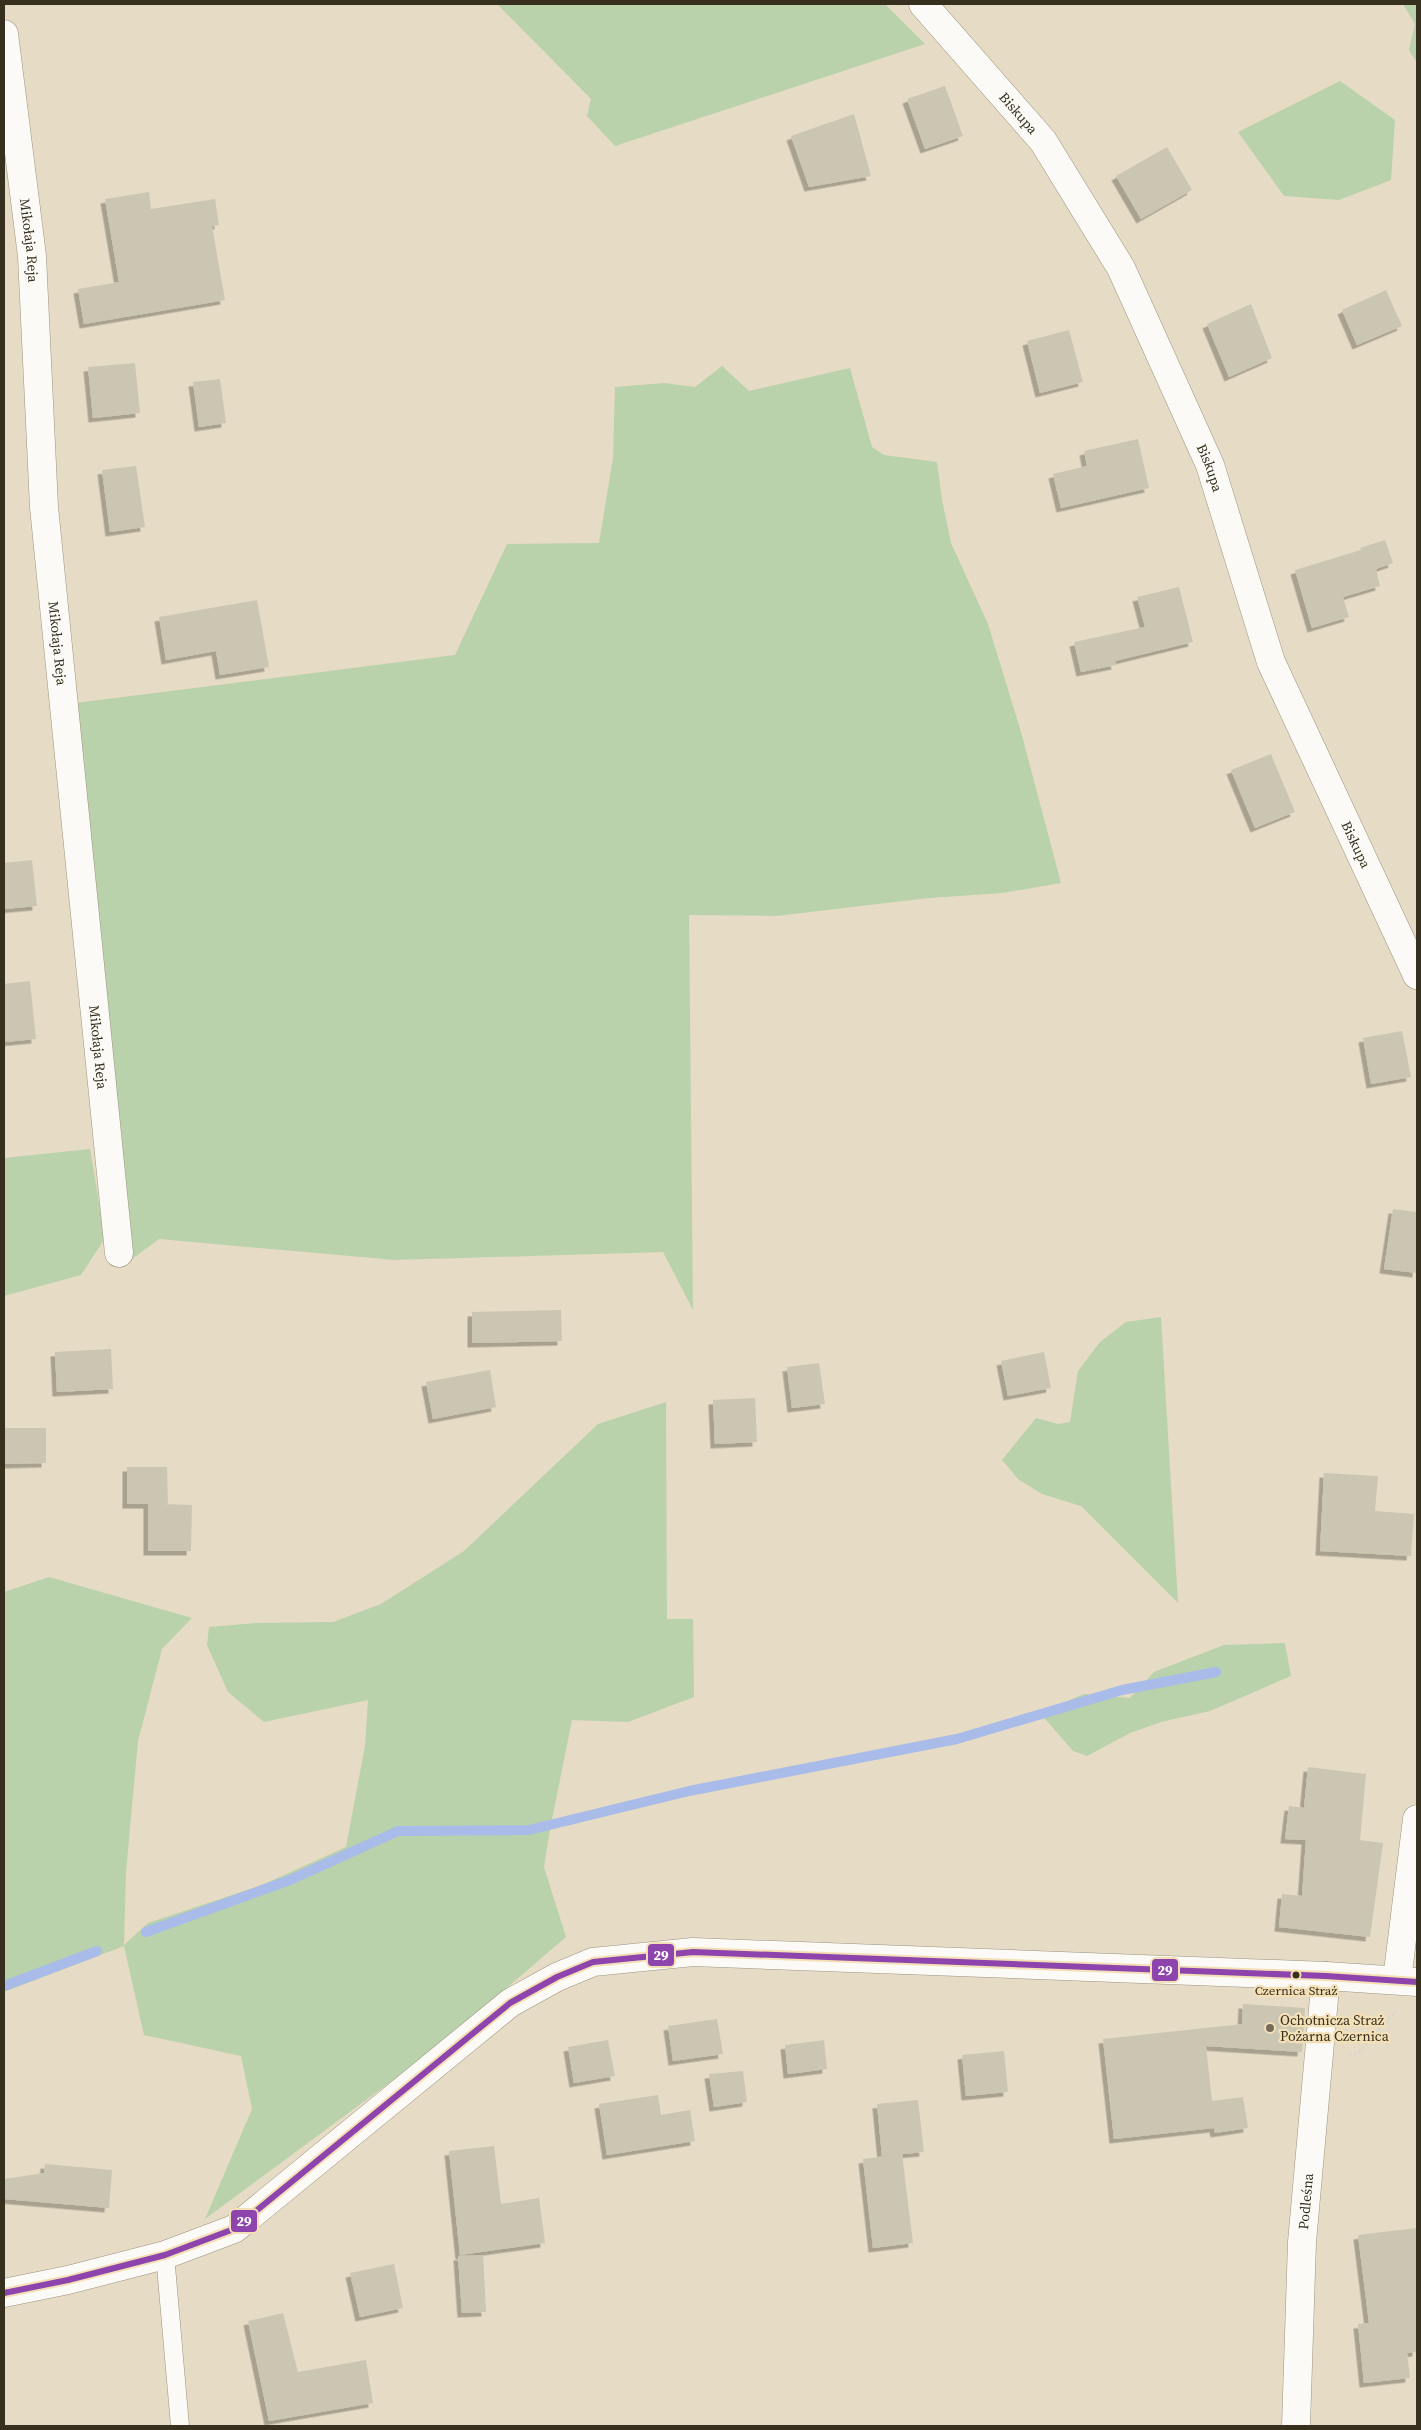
<svg xmlns="http://www.w3.org/2000/svg" width="1421" height="2430" font-family="'Source Serif 4',serif">
  <defs>
    <filter id="shadow"><feDropShadow dx="-4.5" dy="4.5" stdDeviation="0" flood-color="#0004"/></filter>
  </defs>
  <rect width="100%" height="100%" fill="#e6dbc4"/>
  <g fill="#b9d2ac">
    <polygon points="497,4 885,4 925,44 615,146 587,116 591,99"/>
    <polygon points="1403,4 1417,4 1417,63 1409,50 1415,24"/>
    <polygon points="1340,81 1395,120 1391,180 1339,200 1284,196 1238,132"/>
    <polygon points="722,366 749,391 850,368 872,447 884,455 937,462 942,500 951,543 988,624 1021,732 1061,883 1002,893 929,898 776,916 689,915 693,1310 663,1252 395,1260 159,1239 132,1259 75,703 455,655 507,544 599,543 613,458 615,387 664,383 695,387"/>
    <polygon points="90,1149 105,1238 81,1275 4,1296 4,1158"/>
    <polygon points="1161,1317 1178,1603 1081,1506 1042,1494 1018,1479 1002,1460 1036,1418 1058,1424 1070,1422 1078,1371 1100,1342 1126,1322"/>
    <polygon points="666,1402 667,1619 693,1619 694,1697 628,1722 572,1720 550,1829 544,1867 566,1937 439,2046 205,2219 252,2109 241,2056 144,2035 124,1946 4,1992 4,1592 49,1577 192,1618 162,1649 138,1741 126,1872 124,1945 148,1923 262,1885 346,1847 365,1746 368,1700 264,1722 228,1692 207,1645 209,1627 256,1623 333,1622 381,1604 464,1551 598,1424"/>
    <polygon points="1285,1643 1291,1676 1210,1711 1161,1722 1130,1733 1087,1756 1073,1751 1040,1713 1084,1694 1130,1698 1154,1672 1224,1645"/>
  </g>
  <g fill="none" stroke-linecap="round" stroke-linejoin="round">
    <g stroke="#a8bbe9" stroke-width="10">
      <polyline points="146,1932 290,1880 398,1831 529,1830 689,1791 957,1739 1122,1690 1216,1672"/>
      <polyline points="4,1986 97,1951"/>
    </g>
  </g>
  <g fill="#cbc6b2" filter="url(#shadow)">
    <polygon points="945,86 963,136 925,149 907,99"/>
    <polygon points="854,114 871,176 809,187 791,136"/>
    <polygon points="1167,147 1192,190 1141,219 1116,176"/>
    <polygon points="149,192 151,209 215,199 219,225 212,226 225,300 84,324 78,289 119,282 105,199"/>
    <polygon points="1386,290 1402,326 1357,345 1342,310"/>
    <polygon points="1251,304 1272,358 1229,377 1207,324"/>
    <polygon points="1069,330 1083,382 1040,393 1027,341"/>
    <polygon points="135,363 140,413 93,418 88,367"/>
    <polygon points="220,379 226,423 199,427 193,382"/>
    <polygon points="1138,439 1149,488 1061,508 1053,474 1087,466 1084,451"/>
    <polygon points="136,466 145,527 110,532 102,470"/>
    <polygon points="1385,540 1393,563 1376,569 1380,586 1343,597 1349,617 1312,628 1295,570 1361,550 1360,548"/>
    <polygon points="1179,587 1193,642 1115,661 1116,665 1081,672 1074,642 1145,627 1137,597"/>
    <polygon points="257,600 269,667 220,675 216,651 166,660 159,617"/>
    <polygon points="1271,754 1295,812 1255,828 1231,770"/>
    <polygon points="32,860 37,906 4,909 4,863"/>
    <polygon points="30,981 36,1039 4,1042 4,984"/>
    <polygon points="1402,1031 1411,1077 1371,1084 1363,1038"/>
    <polygon points="1393,1209 1417,1212 1417,1273 1384,1269"/>
    <polygon points="561,1310 562,1341 472,1343 472,1312"/>
    <polygon points="111,1349 113,1389 57,1392 55,1352"/>
    <polygon points="1044,1352 1051,1388 1008,1396 1001,1361"/>
    <polygon points="819,1363 825,1404 792,1408 787,1367"/>
    <polygon points="490,1370 496,1407 433,1419 426,1382"/>
    <polygon points="755,1398 757,1442 715,1444 713,1400"/>
    <polygon points="4,1428 46,1428 46,1463 4,1464"/>
    <polygon points="127,1467 167,1467 168,1504 159,1504 192,1505 191,1551 148,1551 148,1504 127,1504"/>
    <polygon points="1324,1473 1378,1476 1375,1511 1414,1514 1411,1556 1320,1551"/>
    <polygon points="1308,1767 1366,1774 1360,1840 1383,1843 1370,1937 1279,1927 1282,1894 1302,1896 1306,1840 1285,1839 1289,1806 1304,1808"/>
    <polygon points="1243,2004 1305,2008 1302,2052 1206,2046 1212,2101 1243,2097 1248,2128 1215,2133 1214,2128 1114,2139 1103,2039 1242,2024"/>
    <polygon points="717,2019 723,2054 673,2061 668,2026"/>
    <polygon points="608,2040 615,2076 574,2083 568,2047"/>
    <polygon points="824,2040 827,2069 788,2074 785,2045"/>
    <polygon points="1004,2051 1008,2092 966,2096 962,2055"/>
    <polygon points="743,2071 747,2102 714,2107 709,2074"/>
    <polygon points="658,2095 661,2115 690,2110 695,2141 607,2155 599,2104"/>
    <polygon points="918,2100 924,2152 882,2156 877,2104"/>
    <polygon points="494,2146 501,2204 539,2198 545,2243 460,2255 449,2151"/>
    <polygon points="902,2154 913,2243 873,2248 863,2159"/>
    <polygon points="45,2164 112,2170 109,2208 4,2199 4,2179 44,2173"/>
    <polygon points="1417,2228 1417,2352 1407,2353 1410,2378 1364,2383 1358,2324 1369,2323 1358,2235"/>
    <polygon points="483,2255 486,2312 462,2313 458,2256"/>
    <polygon points="394,2264 403,2308 360,2317 350,2273"/>
    <polygon points="283,2313 298,2372 366,2360 373,2403 269,2421 248,2321"/>
  </g>
  <g fill="none" stroke-linecap="round" stroke-linejoin="round">
    <defs>
      <polyline id="service" points="165,2255 180,2426"/>
      <g id="minor">
        <path id="s1" d="M923 4 1043 141 1121 268 1210 465 1271 662 1417 975"/>
        <path id="s2" d="M4 34 32 256 44 507 119 1253"/>
        <polyline points="1397,1980 1417,1819"/>
        <path id="s3" d="M1296 2426 1302 2242 1326 1976"/>
      </g>
      <polyline id="tertiary" points="4,2293 68,2280 165,2255 234,2229 510,2003 557,1977 593,1962 693,1952 1326,1976 1417,1982"/>
    </defs>
    <use href="#service" stroke="#9c9381" stroke-width="19"/>
    <use href="#minor" stroke="#9c9381" stroke-width="29"/>
    <use href="#tertiary" stroke="#9c9381" stroke-width="29"/>
    <polyline stroke="#d9d6ce" stroke-width="3" stroke-dasharray="2.5 2.5" stroke-linecap="butt" points="1349,2054 1357,2054 1396,2011"/>
    <use href="#service" stroke="#fbfaf6" stroke-width="18"/>
    <use href="#minor" stroke="#fbfaf6" stroke-width="28"/>
    <use href="#tertiary" stroke="#fbfaf6" stroke-width="28"/>
    <defs>
      <polyline id="bus-1" points="4,2293 68,2280 165,2255 234,2229 510,2003 557,1977 593,1962 693,1952 1326,1976 1417,1982"/>
    </defs>
    <use href="#bus-1" stroke="#f4e0b6" stroke-width="10"/>
    <use href="#bus-1" stroke="#8e44ad" stroke-width="6"/>
  </g>
  <circle fill="#37301f" stroke="#f4e0b6" stroke-width="2" cx="1296" cy="1975" r="4.5"/>
  <circle fill="#746c59" stroke="#f4e0b6" stroke-width="2" cx="1270" cy="2028" r="5"/>
  <g text-anchor="middle" dominant-baseline="central" stroke-width="4.5" stroke-linejoin="round" paint-order="stroke">
    <g font-size="13" fill="#37301f" stroke="#f4e0b6">
      <text x="1296" y="1990">Czernica Straż</text>
    </g>
    <g font-size="14" fill="#37301f" stroke="#f4e0b6">
      <text stroke="none"><textPath href="#s1" startOffset="145">Biskupa</textPath></text>
      <text stroke="none"><textPath href="#s2" startOffset="208">Mikołaja Reja</textPath></text>
      <text stroke="none"><textPath href="#s1" startOffset="550">Biskupa</textPath></text>
      <text stroke="none"><textPath href="#s2" startOffset="612">Mikołaja Reja</textPath></text>
      <text stroke="none"><textPath href="#s1" startOffset="955">Biskupa</textPath></text>
      <text stroke="none"><textPath href="#s2" startOffset="1018">Mikołaja Reja</textPath></text>
      <text stroke="none"><textPath href="#s3" startOffset="225">Podleśna</textPath></text>
    </g>
    <g font-size="14" fill="#37301f" stroke="#f4e0b6" text-anchor="start">
      <text x="1280" y="2020">Ochotnicza Straż<tspan x="1280" dy="16">Pożarna Czernica</tspan></text>
    </g>
  </g>
  <g stroke="#f4e0b6" stroke-width="2">
    <rect x="647" y="1943" width="28" height="24" rx="5" fill="#8e44ad"/>
    <rect x="1151" y="1958" width="28" height="24" rx="5" fill="#8e44ad"/>
    <rect x="230" y="2209" width="28" height="24" rx="5" fill="#8e44ad"/>
  </g>
  <g font-size="14" text-anchor="middle" font-weight="bold" fill="#fff">
    <text x="661" y="1960">29</text>
    <text x="1165" y="1975">29</text>
    <text x="244" y="2226">29</text>
  </g>
  <rect width="1421" height="2430" fill="none" stroke="#37301f" stroke-width="10"/>
</svg>
